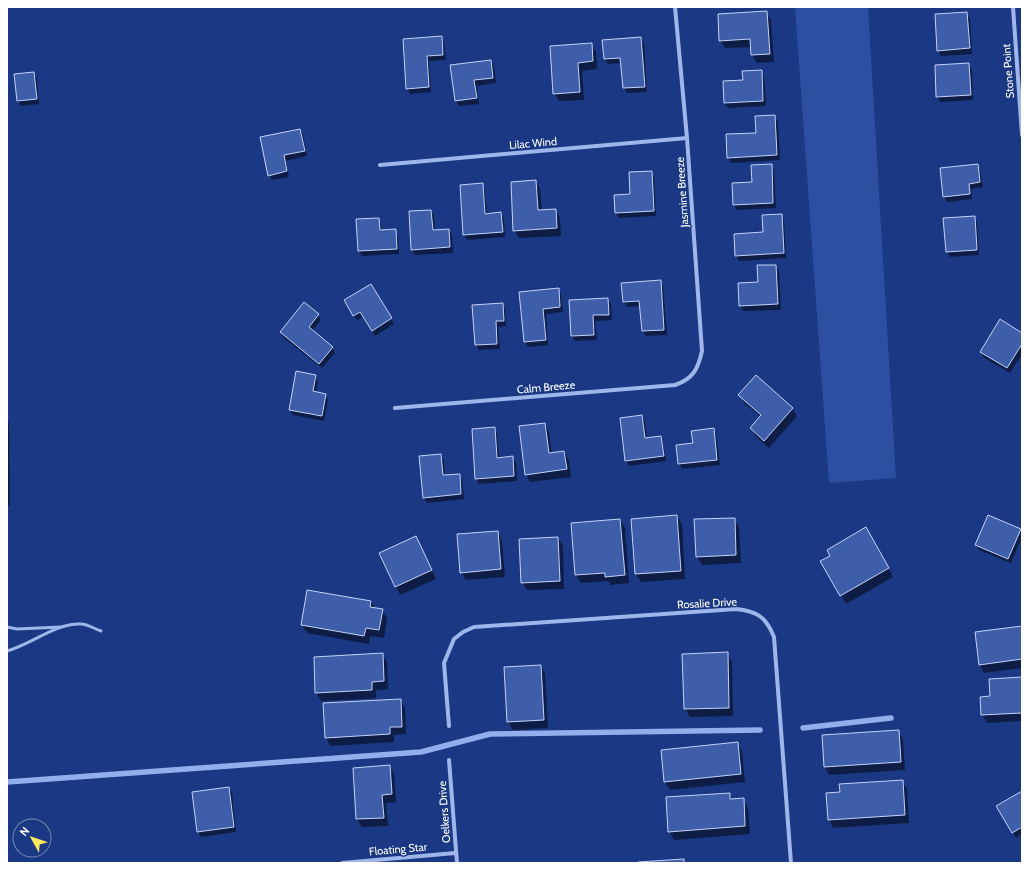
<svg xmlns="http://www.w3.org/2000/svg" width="1029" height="870" font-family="Cabin,sans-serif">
  <rect width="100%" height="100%" fill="#1a3883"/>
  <polygon fill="#2d4fa2" points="795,7 868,7 896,478 829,483"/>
  <g fill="#0007">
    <polygon points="766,12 771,20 774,62 757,63 752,54 752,47 725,48 720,40"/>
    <polygon points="967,13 970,19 972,54 941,56 938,50"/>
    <polygon points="441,37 444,42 446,60 429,61 431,92 410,94 407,89 404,40"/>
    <polygon points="641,38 644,44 647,92 627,93 624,88 622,63 608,64 605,59 603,41"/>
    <polygon points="591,44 596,52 597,69 582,71 584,100 559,101 554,93"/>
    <polygon points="491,61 494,66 496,83 477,86 479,104 459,106 456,101 451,66"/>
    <polygon points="969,64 972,70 973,100 940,102 937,97"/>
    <polygon points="761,71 764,76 766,106 728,108 725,103 724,82 744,81"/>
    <polygon points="34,74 37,79 39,104 21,106 18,101 16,75"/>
    <polygon points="774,116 778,121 780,160 731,163 728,157 757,133"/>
    <polygon points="300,130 303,135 307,156 286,161 289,177 272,180 269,175"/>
    <polygon points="771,165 774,171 776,208 737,210 734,205"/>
    <polygon points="977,165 980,170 983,187 971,189 972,199 947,202 944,197 941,169"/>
    <polygon points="651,172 654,177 656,216 619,218 616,213"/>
    <polygon points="536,181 540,189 542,211 556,210 560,219 561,236 519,238 514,230"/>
    <polygon points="482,184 485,190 487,214 501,213 504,219 505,237 467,240 464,234"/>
    <polygon points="431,211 434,216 435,231 449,230 452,235 453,253 415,255 412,250"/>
    <polygon points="781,215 784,220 786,258 739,261 736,256 765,233"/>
    <polygon points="974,217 977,222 979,255 950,257 947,252 945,219"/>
    <polygon points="378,219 381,224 382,231 395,230 398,236 399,254 362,256 359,251 357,220"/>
    <polygon points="776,266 779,271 781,310 743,311 740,306"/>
    <polygon points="660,281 663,286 667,335 646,336 643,331 641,306 627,307 624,302"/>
    <polygon points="371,285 394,324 375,336 364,316 357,320 346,301"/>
    <polygon points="558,289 561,294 563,312 546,314 548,345 528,347 525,342 520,293"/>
    <polygon points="607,299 611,304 612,320 595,321 597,340 575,341 572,336 570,301"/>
    <polygon points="502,304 505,309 506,326 498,327 500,349 479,350 476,345 473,306"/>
    <polygon points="318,315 321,320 312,331 332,347 335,353 322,368 284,338 281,333"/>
    <polygon points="1022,334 1022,354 1010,373 984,358 981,352"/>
    <polygon points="315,376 318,381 316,393 325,395 328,400 324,421 293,415 290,410"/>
    <polygon points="740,395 792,408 797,416 769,448 756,437 751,428 761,417 744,403"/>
    <polygon points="642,416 645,421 647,439 660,437 663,443 666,461 629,466 626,461"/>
    <polygon points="7,420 9,423 10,505 7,506"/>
    <polygon points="545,424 549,432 552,454 564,452 569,460 571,477 530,482 526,474"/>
    <polygon points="494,428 497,433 499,458 513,458 516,463 517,481 479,484 476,478"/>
    <polygon points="713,429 716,434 720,465 682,469 679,464 677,446 694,444"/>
    <polygon points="441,455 444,460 445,476 459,475 462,480 464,499 427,503 424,498"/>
    <polygon points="677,516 682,524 685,579 641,582 636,574 632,520"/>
    <polygon points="734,519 739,527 741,563 702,565 697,557 695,520"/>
    <polygon points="620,520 625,528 629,583 611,585 608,581 581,583 576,575"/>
    <polygon points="866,528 893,577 846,604 822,561 831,556"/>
    <polygon points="1020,529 1022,533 1022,537 1011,563 979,550 976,545"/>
    <polygon points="498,532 502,541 505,577 466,580 461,572"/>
    <polygon points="558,538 563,546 564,589 527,590 522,582"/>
    <polygon points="420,545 436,579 400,595 380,554"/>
    <polygon points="371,601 375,608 382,610 387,618 384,638 370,636 369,644 307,633 302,625"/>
    <polygon points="1022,627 1022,668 984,673 980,665"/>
    <polygon points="727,653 732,662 733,716 690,717 685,709"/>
    <polygon points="382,654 387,662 388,689 376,690 376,698 321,701 316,692"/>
    <polygon points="541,666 545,674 548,728 513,730 508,722"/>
    <polygon points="1022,678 1022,721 987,723 982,714 991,697"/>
    <polygon points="400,700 405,708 406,734 394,735 394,742 330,746 326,737"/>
    <polygon points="898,731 903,739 905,770 829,775 825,767 823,735"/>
    <polygon points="738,743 742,751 745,782 670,790 665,782 662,751"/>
    <polygon points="389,766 394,774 396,802 386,803 388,826 362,827 357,819 354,769"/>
    <polygon points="902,781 907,789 909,823 833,828 829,819 841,793"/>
    <polygon points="228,788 232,793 236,832 201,837 198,831"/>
    <polygon points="1022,792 1022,834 1016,838 998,806"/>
    <polygon points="730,794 733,800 743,800 748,808 750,834 674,840 669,831"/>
  </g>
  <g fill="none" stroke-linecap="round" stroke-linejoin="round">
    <g stroke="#92aeed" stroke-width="5.5">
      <polyline points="803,728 891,718"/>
      <polyline points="7,782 421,752 490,734 760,730"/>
    </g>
  </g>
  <g fill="#3e5eaa" stroke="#c4d3f8">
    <polygon points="767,11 770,54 751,55 750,39 719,41 718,14"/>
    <polygon points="967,12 970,48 937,51 935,14"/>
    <polygon points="442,36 443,55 427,56 429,87 406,89 403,39"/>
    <polygon points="641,37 645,87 623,88 620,58 604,59 602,40"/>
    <polygon points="592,43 593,61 578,63 580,92 553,94 550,46"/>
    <polygon points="491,60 493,78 474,80 477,98 455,101 450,65"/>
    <polygon points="969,63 971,95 936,97 935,65"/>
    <polygon points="762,70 763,101 724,103 723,81 743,80 742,71"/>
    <polygon points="34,72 37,99 17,101 14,74"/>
    <polygon points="775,115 777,155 727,158 726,134 756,133 755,116"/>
    <polygon points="300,129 305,151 284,155 287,171 268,176 260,137"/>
    <polygon points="772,164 773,203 733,205 732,183 752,182 751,165"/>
    <polygon points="978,164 980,182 969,184 970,194 943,197 940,168"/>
    <polygon points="652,171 654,211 615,213 614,195 630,194 629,172"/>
    <polygon points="536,180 538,210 556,209 557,228 513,231 511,182"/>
    <polygon points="483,183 485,214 501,212 503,232 463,235 460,185"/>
    <polygon points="431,210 433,230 449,229 450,247 411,250 409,211"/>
    <polygon points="782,214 784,253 735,256 734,234 763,232 762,215"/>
    <polygon points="975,216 977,250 946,252 943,218"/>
    <polygon points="379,218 380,230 396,229 397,249 358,251 356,219"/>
    <polygon points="757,265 776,265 778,304 739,306 738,283 758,282"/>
    <polygon points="661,280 664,330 642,331 639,301 623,302 621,283"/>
    <polygon points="371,284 392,318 372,331 360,312 353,316 344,300"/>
    <polygon points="559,288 560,307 543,309 546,340 524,342 519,292"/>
    <polygon points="608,298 609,315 593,315 594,335 571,336 569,300"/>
    <polygon points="304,302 319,314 309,327 333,347 319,364 280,332"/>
    <polygon points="503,303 504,321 496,321 497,344 475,345 472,305"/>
    <polygon points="1000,319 1022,333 1022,344 1007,368 980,352"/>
    <polygon points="296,371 316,375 313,391 326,394 322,416 289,410"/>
    <polygon points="756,375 793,408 764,441 750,428 761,415 738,395"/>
    <polygon points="642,415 645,438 661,436 664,456 625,461 620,418"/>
    <polygon points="545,423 549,453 564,451 567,469 525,475 519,426"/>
    <polygon points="495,427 497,458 513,456 514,476 475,479 472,429"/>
    <polygon points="714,428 717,460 678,464 676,445 693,443 691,431"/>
    <polygon points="441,454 443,475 460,474 461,494 423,498 419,456"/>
    <polygon points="677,515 681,571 635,574 631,519"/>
    <polygon points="988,515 1021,529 1008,559 975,545"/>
    <polygon points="735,518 736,555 696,557 694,519"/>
    <polygon points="620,519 625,575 605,577 605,573 575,575 571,523"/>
    <polygon points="866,527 889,568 840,596 820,561 830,556 827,550"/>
    <polygon points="498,531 501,569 460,573 457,534"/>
    <polygon points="416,536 432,570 395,587 379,553"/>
    <polygon points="558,537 560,581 521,583 519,539"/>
    <polygon points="307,590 371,601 370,607 383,609 379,630 366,628 364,636 301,625"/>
    <polygon points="1022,626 1022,659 979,665 975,632"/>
    <polygon points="728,652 729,708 684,709 682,654"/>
    <polygon points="383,653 384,681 372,682 372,690 315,693 314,657"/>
    <polygon points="541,665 544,720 507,722 504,667"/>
    <polygon points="1022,677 1022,713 981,715 980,697 990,696 989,679"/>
    <polygon points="401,699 402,727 390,727 390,734 325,738 323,703"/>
    <polygon points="899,730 901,762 824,767 822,735"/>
    <polygon points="738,742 741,774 664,782 661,750"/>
    <polygon points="390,765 392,794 382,795 384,818 356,819 353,768"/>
    <polygon points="903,780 905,815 828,820 826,793 840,792 839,784"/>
    <polygon points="229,787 234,827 197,832 192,792"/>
    <polygon points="1022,791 1022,827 1012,833 996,806"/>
    <polygon points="730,793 730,799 744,798 745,826 668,832 666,797"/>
    <polygon points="684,859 684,863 638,863 638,862"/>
  </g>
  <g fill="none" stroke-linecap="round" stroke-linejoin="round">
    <g stroke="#9fb6eb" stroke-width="3">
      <polyline points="7,627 17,629 61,627"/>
      <path d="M7 651C30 645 58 622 81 624 87 624 95 629 101 631"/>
    </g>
    <g stroke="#9fb6eb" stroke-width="4">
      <polyline points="1013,7 1022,135"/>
      <polyline points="380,165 687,138"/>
      <path d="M395 408 675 385C693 379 698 369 702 351L687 138 675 7"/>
      <path d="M449 726 444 663 454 639 463 632 474 627 736 609C757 611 766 617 774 637L791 863"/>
      <polyline points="449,760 457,863"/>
      <polyline points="342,863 455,853"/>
    </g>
  </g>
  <g text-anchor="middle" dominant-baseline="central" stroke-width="3" stroke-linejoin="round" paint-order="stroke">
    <g font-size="11" fill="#fff" stroke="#1a3883">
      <text transform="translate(1008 71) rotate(-94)">Stone Point</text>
      <text transform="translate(533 143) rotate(-5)">Lilac Wind</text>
      <text transform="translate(682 192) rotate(-94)">Jasmine Breeze</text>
      <text transform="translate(546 387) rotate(-5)">Calm Breeze</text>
      <text transform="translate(707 603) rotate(-3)">Rosalie Drive</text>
      <text transform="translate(444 812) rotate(-94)">Oelkers Drive</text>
      <text transform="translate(398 849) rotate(-5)">Floating Star</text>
    </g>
  </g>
  <rect width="1029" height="870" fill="none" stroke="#ffffff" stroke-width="16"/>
  <g transform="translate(32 838) rotate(310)"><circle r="19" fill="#1a3883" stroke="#7688b5"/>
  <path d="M0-3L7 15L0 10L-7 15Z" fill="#fde75b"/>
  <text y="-6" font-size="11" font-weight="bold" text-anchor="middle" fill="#ffffff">N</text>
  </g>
</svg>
